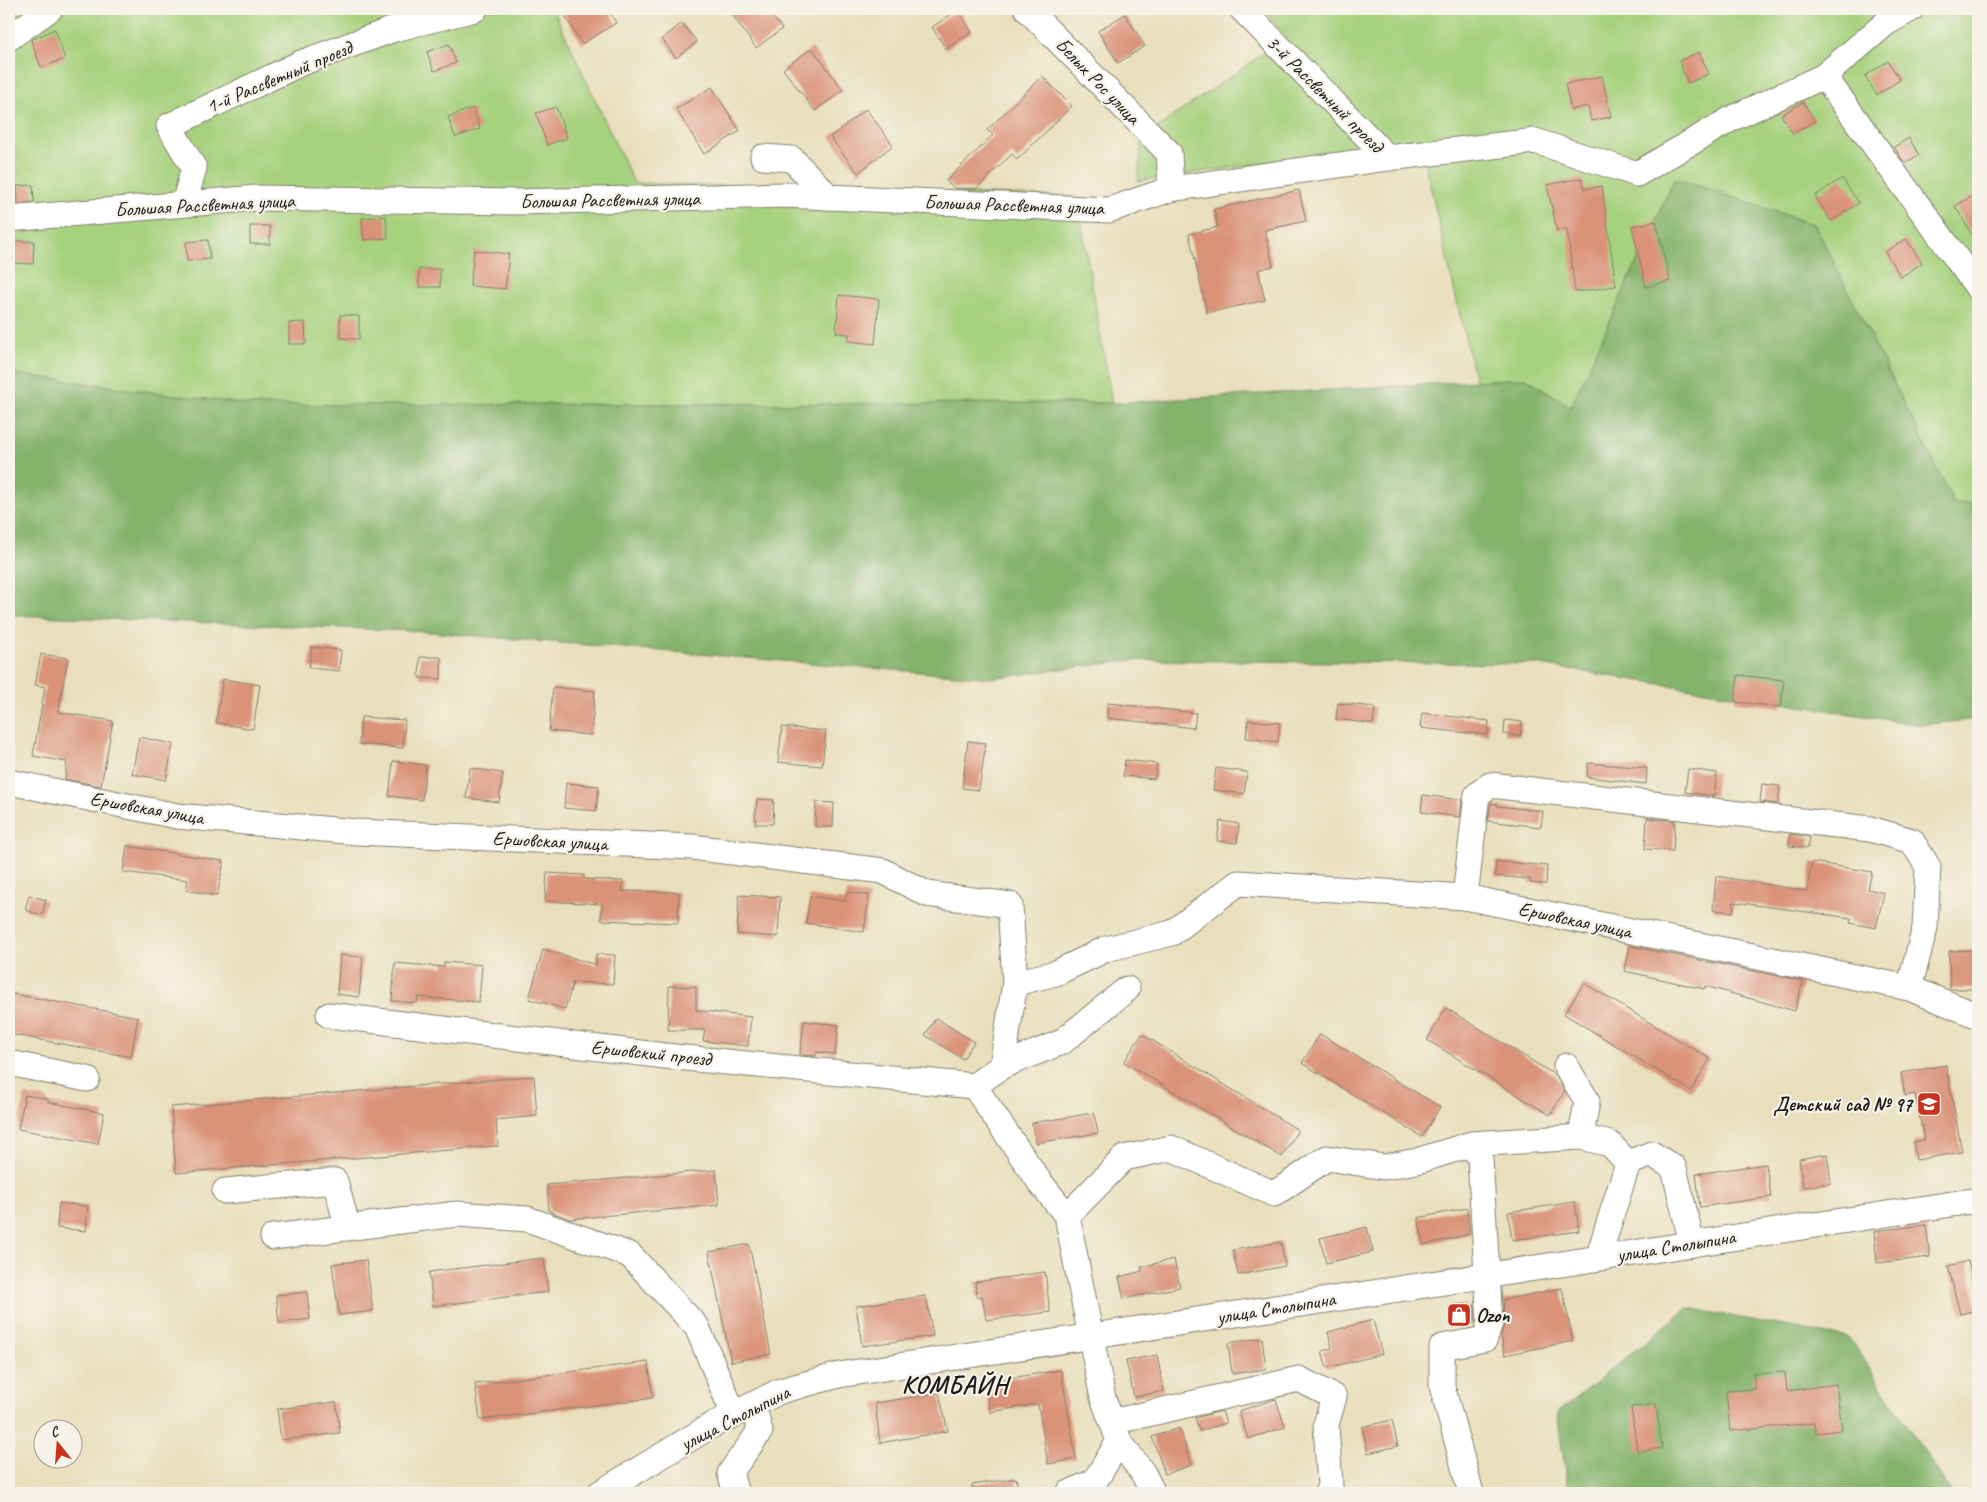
<svg xmlns="http://www.w3.org/2000/svg" width="1987" height="1502" font-family="Caveat,sans-serif">
  <rect width="100%" height="100%" fill="#f7f3e8"/>
  <filter id="ink" filterUnits="userSpaceOnUse"><feTurbulence type="fractalNoise" baseFrequency=".02" numOctaves="2"/><feDisplacementMap in="SourceGraphic" scale="10" xChannelSelector="R" yChannelSelector="G"/><feConvolveMatrix kernelMatrix="1 2 1 2 8 2 1 2 1" color-interpolation-filters="sRGB"/></filter>
  <filter id="wash" filterUnits="userSpaceOnUse"><feTurbulence type="fractalNoise" baseFrequency=".0096" numOctaves="4" result="noise"/><feDisplacementMap in="SourceGraphic" scale="20" xChannelSelector="R" yChannelSelector="G"/><feGaussianBlur stdDeviation="1.12" result="paint"/><feColorMatrix in="noise" values="0 0 0 0 0 0 0 0 0 0 0 0 0 0 0 0 0 1.4 0 .05"/><feComposite in="paint" operator="in"/></filter>
  <g filter="url(#wash)">
    <rect width="100%" height="100%" fill="#e9dfbc"/>
    <g fill="#a6d17d" stroke="#61764c">
      <polygon points="9,9 553,9 634,183 1077,197 1112,403 250,405 9,373"/>
      <polygon points="1264,9 1978,9 1978,504 1954,503 1815,225 1675,178 1572,407 1526,378 1475,381 1420,141 1138,181 1142,138 1286,38"/>
    </g>
    <g fill="#84b36c" stroke="#506844">
      <polygon points="1675,178 1815,225 1954,503 1978,504 1978,719 1921,725 1534,664 1133,660 992,678 416,631 9,615 9,373 250,405 1112,403 1526,378 1571,407"/>
      <polygon points="1688,1308 1849,1338 1952,1493 1568,1493 1557,1413"/>
    </g>
    <g id="blocks">
      <g fill="#da9278">
        <polygon points="561,9 608,9 616,23 582,44"/>
        <polygon points="728,9 767,9 782,29 756,48"/>
        <polygon points="958,10 972,32 946,49 932,27"/>
        <polygon points="1125,14 1145,46 1118,63 1098,31"/>
        <polygon points="682,23 697,42 676,58 662,39"/>
        <polygon points="55,29 65,59 41,67 31,40"/>
        <polygon points="449,44 456,63 434,71 427,52"/>
        <polygon points="812,48 843,90 815,111 783,69"/>
        <polygon points="1699,52 1709,74 1688,83 1679,61"/>
        <polygon points="1888,61 1900,80 1877,95 1865,76"/>
        <polygon points="1042,76 1072,106 1017,160 1012,154 976,189 954,188 946,181 993,135 987,130"/>
        <polygon points="1602,76 1611,117 1591,121 1588,106 1571,110 1565,84"/>
        <polygon points="712,87 740,131 704,154 676,109"/>
        <polygon points="1803,102 1815,121 1793,134 1781,115"/>
        <polygon points="556,107 567,138 547,145 536,113"/>
        <polygon points="473,108 480,129 455,137 448,117"/>
        <polygon points="866,109 893,145 858,173 830,137"/>
        <polygon points="1909,138 1919,155 1905,163 1894,147"/>
        <polygon points="1582,178 1585,189 1602,186 1616,286 1575,292 1567,229 1557,231 1547,185"/>
        <polygon points="1842,178 1859,203 1831,221 1815,196"/>
        <polygon points="33,185 34,202 18,204 17,186"/>
        <polygon points="1299,190 1306,221 1265,230 1273,266 1258,270 1265,300 1207,313 1189,234 1218,227 1214,209"/>
        <polygon points="1978,193 1978,245 1955,206"/>
        <polygon points="386,216 388,238 364,240 362,218"/>
        <polygon points="1656,221 1670,281 1646,287 1632,226"/>
        <rect x="250" y="226" width="20" height="18"/>
        <polygon points="1906,239 1922,263 1901,277 1885,252"/>
        <polygon points="208,240 210,259 187,261 186,242"/>
        <polygon points="13,241 34,241 33,264 12,263"/>
        <polygon points="474,250 509,254 505,289 470,286"/>
        <rect x="419" y="269" width="21" height="18"/>
        <polygon points="839,295 879,299 875,344 848,341 849,334 836,333"/>
        <polygon points="340,315 359,316 359,339 340,338"/>
        <polygon points="305,322 306,344 289,344 289,323"/>
        <polygon points="312,647 341,650 339,671 309,668"/>
        <polygon points="41,654 68,658 58,712 113,721 101,786 65,779 67,762 33,756 45,687 35,685"/>
        <polygon points="420,657 441,657 441,679 419,678"/>
        <polygon points="1738,675 1784,680 1781,707 1735,702"/>
        <polygon points="223,679 260,685 253,729 216,723"/>
        <polygon points="553,687 595,691 591,735 549,731"/>
        <polygon points="1108,703 1196,713 1194,728 1107,718"/>
        <polygon points="1338,703 1375,707 1373,724 1336,719"/>
        <polygon points="1422,713 1489,721 1488,735 1420,728"/>
        <polygon points="361,717 405,720 403,748 359,744"/>
        <polygon points="1248,720 1280,723 1278,742 1246,738"/>
        <polygon points="1505,720 1522,722 1520,736 1504,734"/>
        <polygon points="782,727 826,731 822,766 778,762"/>
        <polygon points="139,737 173,744 166,780 132,774"/>
        <polygon points="968,741 986,743 979,790 962,788"/>
        <polygon points="1125,760 1157,764 1155,779 1123,776"/>
        <polygon points="393,761 426,765 422,800 389,796"/>
        <polygon points="1588,763 1647,768 1646,784 1587,777"/>
        <polygon points="470,768 503,773 499,802 466,798"/>
        <polygon points="1216,768 1247,772 1244,794 1213,790"/>
        <polygon points="1688,769 1717,773 1714,796 1685,792"/>
        <polygon points="566,783 599,786 596,811 564,808"/>
        <polygon points="1762,784 1780,786 1778,804 1760,802"/>
        <polygon points="1423,795 1462,800 1460,817 1421,812"/>
        <polygon points="757,799 774,800 773,824 755,824"/>
        <polygon points="816,802 834,803 833,827 815,827"/>
        <polygon points="1491,803 1497,804 1497,806 1543,811 1541,827 1488,821"/>
        <polygon points="1647,818 1675,821 1673,851 1645,849"/>
        <polygon points="1220,821 1239,824 1237,843 1217,841"/>
        <polygon points="1790,834 1810,837 1808,848 1789,846"/>
        <polygon points="127,846 224,861 217,896 186,890 188,880 123,872"/>
        <polygon points="1496,861 1547,866 1546,884 1530,883 1530,879 1495,876"/>
        <polygon points="1812,862 1872,872 1868,889 1884,893 1876,928 1850,923 1851,918 1734,902 1733,912 1713,910 1716,876 1807,891"/>
        <polygon points="547,873 584,875 584,879 623,881 622,891 679,892 678,923 601,920 602,904 545,901"/>
        <polygon points="847,892 869,895 864,932 806,923 810,896 845,901"/>
        <polygon points="29,895 46,900 42,915 25,910"/>
        <polygon points="739,895 780,897 778,937 737,934"/>
        <polygon points="1630,946 1803,981 1795,1011 1705,986 1704,989 1625,971"/>
        <polygon points="543,949 596,965 596,954 615,955 613,984 573,982 565,1009 529,999"/>
        <polygon points="1975,950 1977,989 1950,989 1949,951"/>
        <polygon points="340,955 363,957 359,997 337,994"/>
        <polygon points="444,962 482,965 479,1002 418,997 417,1003 392,1001 395,963 444,967"/>
        <polygon points="1584,983 1710,1059 1691,1091 1564,1014"/>
        <polygon points="669,986 696,987 696,1010 751,1017 748,1046 703,1041 705,1030 668,1030"/>
        <polygon points="9,993 138,1017 131,1057 9,1034"/>
        <polygon points="1446,1008 1555,1075 1565,1091 1550,1115 1427,1040"/>
        <polygon points="936,1018 974,1042 963,1059 925,1035"/>
        <polygon points="804,1021 839,1025 835,1054 817,1052 816,1056 800,1055"/>
        <polygon points="1142,1034 1298,1130 1282,1157 1124,1062"/>
        <polygon points="1320,1034 1440,1107 1422,1137 1302,1063"/>
        <polygon points="1946,1065 1962,1152 1916,1160 1913,1142 1924,1140 1915,1094 1905,1096 1901,1073"/>
        <polygon points="534,1076 537,1116 496,1120 498,1146 176,1173 171,1107"/>
        <polygon points="25,1095 48,1099 48,1102 104,1113 98,1144 18,1129"/>
        <polygon points="1094,1113 1098,1133 1036,1143 1032,1123"/>
        <polygon points="1827,1154 1831,1183 1803,1187 1799,1159"/>
        <polygon points="1766,1164 1771,1197 1700,1207 1696,1174"/>
        <polygon points="716,1170 719,1205 570,1219 549,1211 547,1185"/>
        <polygon points="1575,1202 1579,1231 1512,1240 1508,1212"/>
        <polygon points="59,1203 88,1206 86,1231 57,1228"/>
        <polygon points="1467,1208 1470,1234 1424,1245 1418,1218"/>
        <polygon points="1926,1225 1930,1257 1877,1263 1874,1231"/>
        <polygon points="1367,1227 1373,1252 1326,1263 1320,1238"/>
        <polygon points="1281,1242 1285,1266 1238,1275 1233,1250"/>
        <polygon points="749,1244 771,1354 731,1362 709,1252"/>
        <polygon points="544,1258 548,1292 433,1306 429,1272"/>
        <polygon points="1174,1259 1180,1287 1124,1299 1119,1277 1142,1271 1141,1267"/>
        <polygon points="366,1260 373,1311 339,1315 332,1264"/>
        <polygon points="1968,1261 1978,1310 1960,1314 1948,1266"/>
        <polygon points="1045,1272 1050,1312 986,1320 982,1296 977,1297 975,1282"/>
        <polygon points="1562,1288 1573,1341 1505,1355 1501,1337 1504,1322 1503,1300"/>
        <polygon points="307,1292 310,1319 279,1323 276,1295"/>
        <polygon points="926,1296 933,1336 862,1346 856,1306"/>
        <polygon points="1465,1304 1466,1307 1475,1306 1475,1323 1453,1327 1449,1307"/>
        <polygon points="1373,1320 1382,1354 1327,1368 1322,1351 1332,1348 1328,1332"/>
        <polygon points="1262,1338 1266,1369 1232,1374 1228,1343"/>
        <polygon points="1157,1355 1164,1391 1134,1397 1126,1361"/>
        <polygon points="648,1362 653,1398 480,1420 475,1384"/>
        <polygon points="1061,1370 1076,1459 1048,1464 1038,1404 990,1412 985,1382"/>
        <polygon points="1785,1372 1787,1391 1836,1384 1842,1430 1816,1433 1814,1423 1730,1431 1726,1391 1755,1389 1753,1374"/>
        <polygon points="939,1393 948,1431 880,1443 875,1403"/>
        <polygon points="1276,1399 1285,1427 1248,1439 1239,1411"/>
        <polygon points="336,1402 340,1433 281,1440 277,1409"/>
        <polygon points="1656,1404 1662,1448 1637,1451 1631,1407"/>
        <polygon points="1222,1411 1226,1423 1199,1431 1195,1418"/>
        <polygon points="1392,1420 1398,1446 1368,1453 1362,1427"/>
        <polygon points="1179,1428 1192,1465 1165,1474 1152,1437"/>
        <polygon points="1016,1478 1019,1493 973,1493 972,1485"/>
      </g>
    </g>
  </g>
  <g filter="url(#ink)">
    <use href="#blocks" fill-opacity="0" stroke="#827e6c" stroke-width="1"/>
    <g fill="none" stroke-linecap="round" stroke-linejoin="round">
      <defs>
        <g id="minor">
          <polyline points="1242,9 1388,158"/>
          <polyline points="9,38 50,9"/>
          <polyline points="1824,76 1978,288"/>
          <polyline points="763,157 792,159 829,197"/>
          <polyline points="1171,189 1388,158 1535,141 1637,174 1731,119 1824,76 1886,23 1911,9"/>
          <polyline points="184,204 194,168 169,126 301,63 394,29 475,9"/>
          <polyline points="9,219 257,198 516,202 785,195 1109,210 1171,189 1169,153 1027,9"/>
          <polyline points="9,782 177,816 357,832 692,847 883,871 927,894 1010,905 1015,983"/>
          <polyline points="1465,897 1477,795 1490,785 1870,829 1912,841 1928,867 1925,928 1909,988"/>
          <polyline points="329,1015 665,1056 974,1086"/>
          <polyline points="9,1063 87,1079"/>
          <polyline points="1002,1066 1062,1042 1127,989"/>
          <polyline points="1566,1066 1587,1101 1581,1137"/>
          <polyline points="974,1086 1002,1066 1015,983 1056,973 1106,949 1172,933 1238,883 1465,897 1909,988 1978,1016"/>
          <polyline points="974,1086 1039,1181 1067,1216 1103,1398 1119,1441 1143,1473 1153,1493"/>
          <polyline points="1628,1163 1652,1154 1674,1168 1692,1244"/>
          <polyline points="225,1191 335,1181 348,1228"/>
          <polyline points="1067,1216 1124,1158 1171,1148 1274,1194 1327,1158 1384,1167 1417,1161 1472,1144 1581,1137 1610,1144 1628,1163 1598,1258"/>
          <polyline points="273,1237 457,1214 527,1219 630,1255 697,1327 734,1415"/>
          <polyline points="1112,1422 1299,1379 1334,1397 1326,1425 1330,1486 1327,1493"/>
          <polyline points="600,1493 709,1427 780,1391 839,1375 1978,1200"/>
          <polyline points="736,1493 730,1473 760,1431 753,1405"/>
          <polyline points="1069,1493 1095,1481 1119,1441"/>
          <polyline points="1471,1493 1442,1386 1442,1347 1485,1339 1490,1323 1480,1158 1472,1144"/>
        </g>
      </defs>
      <use href="#minor" stroke="#827e6c" stroke-width="27"/>
      <use href="#minor" stroke="#fff" stroke-width="25"/>
    </g>
  </g>
  <defs>
    <symbol id="school-square" viewBox="-11 -11 22 22"><rect x="-9" y="-9" width="18" height="18" rx="4" fill="#c8321e" stroke="#f7f3e8"/><path d="M0-5L7-2L0 1L-7-2ZM-4 1L0 2.5L4 1V4Q0 6-4 4Z" fill="#fff"/></symbol>
    <symbol id="shop-square" viewBox="-11 -11 22 22"><rect x="-9" y="-9" width="18" height="18" rx="4" fill="#c8321e" stroke="#f7f3e8"/><path d="M-5-2.5h2.3a2.7 3.5 0 0 1 5.4 0H5L5.5 6h-11ZM-1.5-2.5h3a1.5 2.3 0 0 0-3 0Z" fill="#fff"/></symbol>
  </defs>
  <g fill-rule="evenodd">
    <use href="#school-square" x="1915" y="1090" width="28" height="28"/>
    <use href="#shop-square" x="1445" y="1301" width="28" height="28"/>
  </g>
  <g text-anchor="middle" dominant-baseline="central" stroke-width="4.5" stroke-linejoin="round" paint-order="stroke">
    <g font-size="20" fill="#1c1c1c" stroke="#f7f3e8">
      <text transform="translate(279 77) rotate(-23)">1-й Рассветный проезд</text>
      <text transform="translate(1098 81) rotate(46)">Белых Рос улица</text>
      <text transform="translate(1325 94) rotate(45)">3-й Рассветный проезд</text>
      <text transform="translate(610 200) rotate(-1)">Большая Рассветная улица</text>
      <text transform="translate(205 205) rotate(-3)">Большая Рассветная улица</text>
      <text transform="translate(1014 205) rotate(2)">Большая Рассветная улица</text>
      <text transform="translate(147 808) rotate(10)">Ершовская улица</text>
      <text transform="translate(550 841) rotate(3)">Ершовская улица</text>
      <text transform="translate(1575 920) rotate(12)">Ершовская улица</text>
      <text transform="translate(651 1053) rotate(6)">Ершовский проезд</text>
      <text transform="translate(1676 1246) rotate(-9)">улица Столыпина</text>
      <text transform="translate(1276 1308) rotate(-9)">улица Столыпина</text>
      <text transform="translate(735 1418) rotate(-27)">улица Столыпина</text>
    </g>
    <g font-size="20" font-weight="bold" fill="#1c1c1c" stroke="#f7f3e8" text-anchor="end">
      <text x="1912" y="1104">Детский сад № 97</text>
      <text x="1476" y="1315" text-anchor="start">Ozon</text>
    </g>
    <g font-size="25" font-weight="bold" letter-spacing="1" fill="#1c1c1c" stroke="#f7f3e8">
      <text x="955" y="1385">КОМБАЙН</text>
    </g>
  </g>
  <rect width="1987" height="1502" fill="none" stroke="#f7f3e8" stroke-width="30"/>
  <g transform="translate(58 1444) rotate(343)"><circle r="24" fill="#f7f3e8" stroke="#9f9d96"/>
  <path d="M0-4L9 19L0 12L-9 19Z" fill="#c8321e"/>
  <text y="-8" font-size="14" font-weight="bold" text-anchor="middle" fill="#1c1c1c">С</text>
  </g>
</svg>
